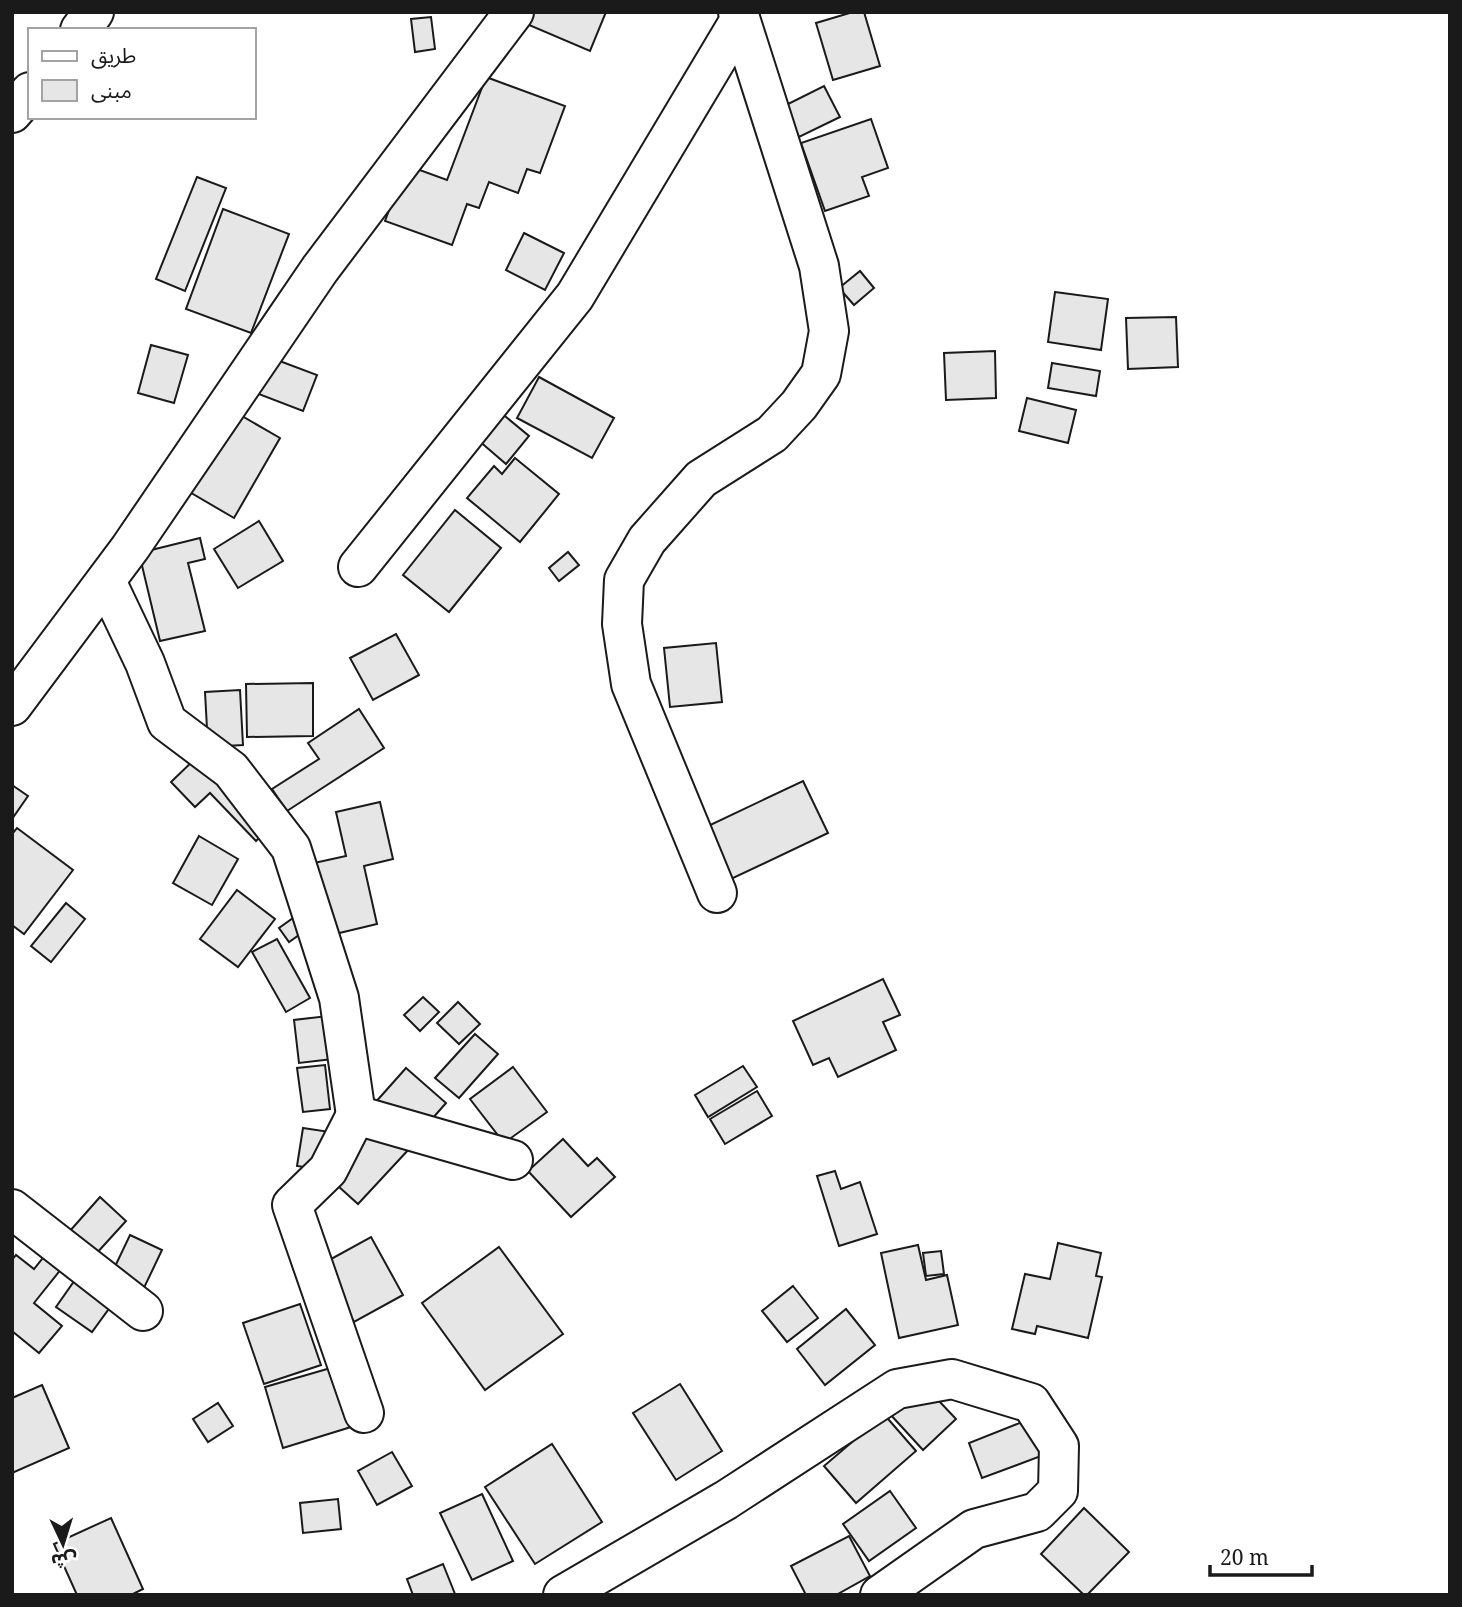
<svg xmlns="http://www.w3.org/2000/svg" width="1462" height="1607" font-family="'Noto Serif','Noto Sans Arabic',serif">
  <rect width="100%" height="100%" fill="#fff"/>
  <g fill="#e6e6e6" stroke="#1a1a1a" stroke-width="2">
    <polygon points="534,12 606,12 590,51 529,25"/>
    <polygon points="853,12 864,12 880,66 833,80 816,23"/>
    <polygon points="431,17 435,49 415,52 411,19"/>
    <polygon points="486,77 565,106 540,173 527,169 518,193 489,182 479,208 467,204 452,245 385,221 406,165 447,180"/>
    <polygon points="824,86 840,117 799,137 784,106"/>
    <polygon points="871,119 888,168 862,177 869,196 825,211 801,143"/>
    <polygon points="197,177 226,188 185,291 156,279"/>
    <polygon points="223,209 289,234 251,333 186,309"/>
    <polygon points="524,233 564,253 545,290 506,270"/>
    <polygon points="860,271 874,288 854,305 839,288"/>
    <polygon points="1055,292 1108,299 1101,350 1048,342"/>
    <polygon points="1176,317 1178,367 1128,369 1126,318"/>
    <polygon points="151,345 188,355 174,403 138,393"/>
    <polygon points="995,351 996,398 946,400 944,353"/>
    <polygon points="269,357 317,375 303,411 256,393"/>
    <polygon points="1052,363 1100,371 1096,396 1048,388"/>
    <polygon points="539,377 614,418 592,458 517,418"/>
    <polygon points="1027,398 1076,410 1068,443 1019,431"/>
    <polygon points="494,407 529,436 506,464 471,434"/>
    <polygon points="228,408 280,438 234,518 181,487"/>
    <polygon points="515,458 559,494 520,542 467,498 494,466 502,474"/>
    <polygon points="455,510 501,548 449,612 403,575"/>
    <polygon points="259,521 283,561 238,588 214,549"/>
    <polygon points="200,538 205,559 188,563 205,631 160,641 139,553"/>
    <polygon points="568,552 579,565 559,581 549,568"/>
    <polygon points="396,634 419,675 373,700 350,658"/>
    <polygon points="716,643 722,702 670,707 664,648"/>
    <polygon points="313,683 313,736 247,737 246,684"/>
    <polygon points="240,690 243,745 208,747 205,692"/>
    <polygon points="359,709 384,748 287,811 272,789 319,759 308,743"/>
    <polygon points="198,756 268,829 256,841 210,793 195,807 171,782"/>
    <polygon points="803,781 828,833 731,879 706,827"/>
    <polygon points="12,785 28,796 12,819"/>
    <polygon points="380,802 393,859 364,866 377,924 331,935 314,863 346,856 336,812"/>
    <polygon points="17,828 73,870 24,934 12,925 12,834"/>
    <polygon points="199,836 238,859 212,905 173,883"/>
    <polygon points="237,890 275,919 238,967 200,939"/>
    <polygon points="66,903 85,919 51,962 31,946"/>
    <polygon points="303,911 313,925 289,942 279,928"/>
    <polygon points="277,939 310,998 286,1012 252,952"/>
    <polygon points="883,979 900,1015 883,1022 896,1050 838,1077 829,1058 813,1065 793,1021"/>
    <polygon points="423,997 439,1012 420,1031 404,1015"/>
    <polygon points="458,1002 480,1024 459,1044 437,1023"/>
    <polygon points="336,1015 341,1058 299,1063 294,1020"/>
    <polygon points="475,1034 498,1054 459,1098 435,1078"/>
    <polygon points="325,1065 330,1109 303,1112 297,1068"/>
    <polygon points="743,1066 757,1087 708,1117 695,1095"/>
    <polygon points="513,1067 547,1112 504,1143 470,1099"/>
    <polygon points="406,1068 446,1103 425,1127 374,1104"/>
    <polygon points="757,1091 772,1116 725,1144 710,1119"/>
    <polygon points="379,1121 410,1148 358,1204 328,1177"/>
    <polygon points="303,1128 330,1132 324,1170 297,1166"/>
    <polygon points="563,1139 588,1166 597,1158 615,1177 571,1217 528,1171"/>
    <polygon points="835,1171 841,1189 860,1182 877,1234 839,1246 817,1176"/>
    <polygon points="100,1197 126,1221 95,1255 69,1232"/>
    <polygon points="130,1235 162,1250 142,1292 110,1277"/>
    <polygon points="371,1237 403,1295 354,1322 322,1264"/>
    <polygon points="1058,1243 1101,1253 1096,1276 1102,1277 1088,1338 1037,1326 1035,1334 1012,1329 1025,1274 1050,1279"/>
    <polygon points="918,1245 926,1280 947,1275 958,1325 899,1338 881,1253"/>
    <polygon points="499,1247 563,1334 485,1390 422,1303"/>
    <polygon points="50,1249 66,1263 34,1303 62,1326 39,1353 12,1331 12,1260 16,1255 34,1269"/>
    <polygon points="941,1251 944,1274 926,1276 923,1253"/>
    <polygon points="84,1267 121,1292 92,1332 56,1307"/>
    <polygon points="793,1286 818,1318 787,1342 762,1311"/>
    <polygon points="300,1304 321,1365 264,1384 243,1323"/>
    <polygon points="846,1309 875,1345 825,1385 797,1349"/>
    <polygon points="334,1367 351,1427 283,1448 265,1387"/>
    <polygon points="922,1383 956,1419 923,1450 889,1413"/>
    <polygon points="680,1384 722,1451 676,1480 633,1413"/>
    <polygon points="42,1385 69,1448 12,1473 12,1398"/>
    <polygon points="218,1403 233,1426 208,1442 193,1419"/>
    <polygon points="875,1404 916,1451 856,1503 824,1466 872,1425"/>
    <polygon points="1035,1417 1049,1453 982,1478 969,1443"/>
    <polygon points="552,1444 602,1522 535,1564 485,1487"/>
    <polygon points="392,1452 412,1486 377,1505 358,1471"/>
    <polygon points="890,1491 916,1528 869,1561 843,1524"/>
    <polygon points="482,1494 513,1561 472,1580 440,1513"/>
    <polygon points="338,1499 341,1529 303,1533 300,1503"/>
    <polygon points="1084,1508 1129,1552 1087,1595 1084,1595 1041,1554"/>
    <polygon points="111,1518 143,1589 131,1595 77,1595 54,1544"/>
    <polygon points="849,1536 870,1576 836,1595 806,1595 791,1566"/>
    <polygon points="443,1564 455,1594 413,1595 407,1579"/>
  </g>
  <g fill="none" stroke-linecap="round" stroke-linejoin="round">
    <defs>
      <g id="minor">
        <polyline points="80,30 94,12"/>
        <polyline points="12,113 30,92"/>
        <polyline points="358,567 575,296 740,20"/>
        <polyline points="106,581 145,663 167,722 231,770 291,848 339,998 356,1115 513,1160"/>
        <polyline points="12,706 130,548 320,269 514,12"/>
        <polyline points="717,893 631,684 622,624 624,580 647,540 701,479 772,434 799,405 821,374 829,331 819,266 738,12"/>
        <polyline points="356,1115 328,1170 292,1205 364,1413"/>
        <polyline points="12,1209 143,1311"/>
        <polyline points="563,1595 726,1500 897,1389 952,1379 1031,1403 1059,1446 1058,1491 1037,1512 974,1529 880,1595"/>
      </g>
    </defs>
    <use href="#minor" stroke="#1a1a1a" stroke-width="42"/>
    <use href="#minor" stroke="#fff" stroke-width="38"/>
  </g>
  <rect width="1462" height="1607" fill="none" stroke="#1a1a1a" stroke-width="28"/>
  <rect x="28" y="28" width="228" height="91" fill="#ffffff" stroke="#a3a3a3" stroke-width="2"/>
  <rect x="42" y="51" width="35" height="10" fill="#ffffff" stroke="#a3a3a3" stroke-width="2"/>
  <text x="91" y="63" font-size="21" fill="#1a1a1a">طريق</text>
  <rect x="42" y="80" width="35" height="21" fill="#e6e6e6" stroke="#a3a3a3" stroke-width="2"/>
  <text x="91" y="98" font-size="21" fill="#1a1a1a">مبنى</text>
  <g transform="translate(63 1544) rotate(176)" stroke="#ffffff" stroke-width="5" paint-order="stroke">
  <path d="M0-5L12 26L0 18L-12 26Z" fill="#1a1a1a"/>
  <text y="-10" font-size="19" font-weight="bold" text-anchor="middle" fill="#1a1a1a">ش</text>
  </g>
  <path d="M1210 1565v10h102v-10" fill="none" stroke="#1a1a1a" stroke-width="3.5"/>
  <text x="1220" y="1565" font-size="21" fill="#1a1a1a" stroke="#ffffff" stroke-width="5" paint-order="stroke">20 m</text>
</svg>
